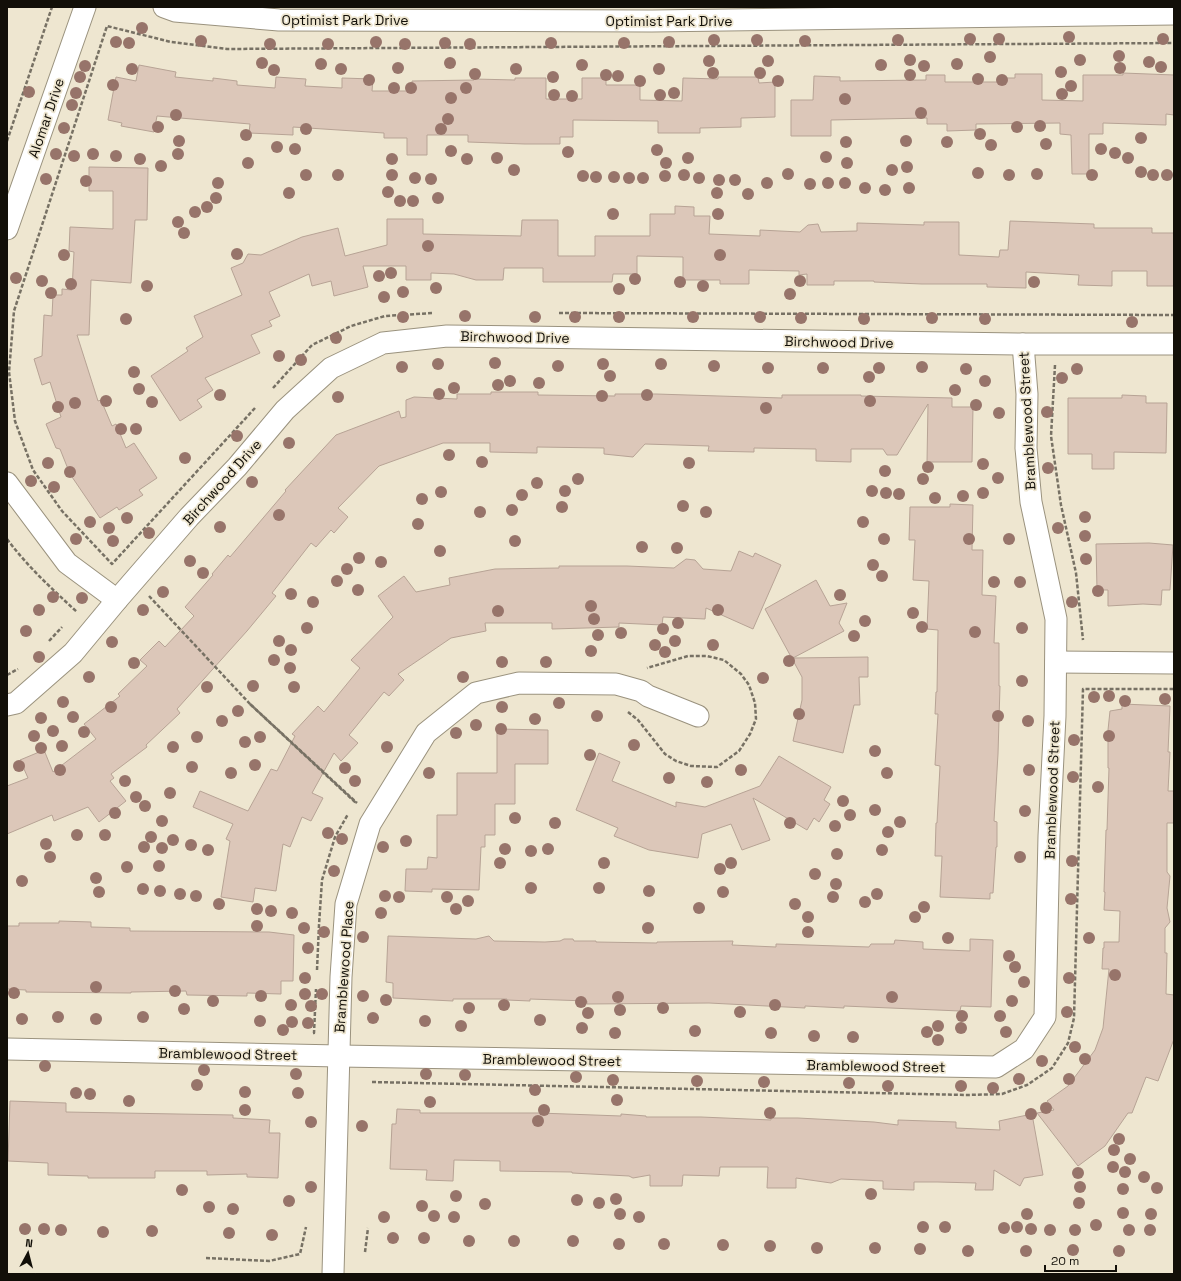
<svg xmlns="http://www.w3.org/2000/svg" width="1181" height="1281" font-family="'Space Grotesk',sans-serif">
  <rect width="100%" height="100%" fill="#eee6d0"/>
  <g fill="#dcc7b9" stroke="#b7a395">
    <polygon points="139,65 176,72 175,77 213,81 213,78 237,81 237,85 275,88 276,77 306,79 305,86 342,88 342,78 373,79 372,91 413,91 412,81 474,80 474,79 515,80 515,78 546,78 546,99 582,99 582,78 606,78 606,85 640,85 640,100 682,101 683,78 718,79 718,77 758,77 759,83 775,82 775,117 741,118 741,127 700,128 700,133 658,133 658,121 573,120 573,137 560,137 560,144 525,144 468,142 468,135 427,135 427,155 407,155 407,138 384,138 384,133 293,127 293,135 249,133 250,124 157,116 154,132 121,126 122,123 108,120 116,77 136,81"/>
    <polygon points="1123,73 1174,75 1174,115 1166,114 1166,125 1103,123 1103,134 1089,134 1089,174 1072,174 1071,135 1060,134 1060,123 976,124 976,130 947,131 947,124 927,124 927,118 831,120 831,136 791,136 791,100 813,100 814,76 840,77 840,81 926,80 926,75 945,75 945,82 1004,82 1004,78 1015,78 1015,74 1042,74 1042,100 1083,101 1083,75 1123,75"/>
    <polygon points="89,167 148,168 147,220 135,220 131,283 91,280 89,335 77,335 98,401 101,400 112,426 116,424 126,448 134,443 157,478 139,490 143,495 119,510 117,507 100,518 70,474 60,449 56,448 46,424 61,417 50,382 42,385 34,359 42,356 44,315 52,316 53,295 62,295 62,289 72,290 74,252 69,251 70,227 113,229 113,191 89,191"/>
    <polygon points="675,206 694,207 694,216 710,216 709,234 760,236 760,230 800,232 808,225 818,224 821,232 857,231 857,223 924,225 924,222 959,222 959,255 999,257 1000,250 1008,250 1010,221 1094,224 1094,228 1152,228 1152,233 1174,233 1174,286 1147,286 1147,271 1112,271 1112,286 1078,285 1079,275 1026,272 1026,288 987,287 987,284 922,284 874,282 874,281 834,281 834,285 807,285 807,274 799,275 799,271 749,270 749,284 720,284 720,280 683,280 683,257 637,256 637,274 613,274 612,282 543,282 543,268 504,268 503,280 476,280 454,274 431,273 431,280 406,280 406,266 363,266 368,287 334,296 331,281 312,286 309,274 269,292 280,316 269,321 272,326 251,335 260,353 205,378 213,390 197,400 202,407 180,421 151,376 188,351 186,348 203,337 194,316 242,295 231,268 243,263 248,254 261,255 302,237 338,228 345,256 387,245 387,219 423,219 423,234 521,236 522,220 558,220 558,256 595,256 595,236 650,236 650,214 675,214"/>
    <polygon points="491,392 538,392 538,395 615,396 615,394 656,394 782,398 782,395 861,395 861,396 952,398 952,407 973,407 972,462 927,462 928,404 897,455 887,455 883,449 851,449 851,462 816,461 816,449 754,448 754,452 708,451 709,446 645,444 633,457 604,454 604,448 537,447 537,453 490,452 490,443 443,443 379,466 338,508 348,517 334,533 331,530 316,547 311,543 272,593 276,596 247,631 177,709 180,713 146,745 147,747 111,774 114,778 110,781 126,801 99,822 88,807 54,821 52,815 7,834 7,786 28,778 20,760 44,750 53,772 96,739 84,724 120,696 118,694 147,666 140,660 159,641 165,647 194,616 185,607 213,575 212,574 228,555 230,557 286,491 285,490 336,435 399,411 401,418 406,417 406,400 414,397 457,399 457,394 491,394"/>
    <polygon points="1122,395 1146,396 1146,403 1167,403 1166,453 1114,452 1114,469 1092,469 1092,454 1068,454 1068,398 1122,398"/>
    <polygon points="950,504 973,505 972,550 983,550 982,595 996,596 994,643 999,643 999,686 1000,686 998,754 994,821 997,822 997,847 996,847 993,893 990,893 990,899 940,897 942,856 935,856 936,823 937,823 940,766 935,765 938,714 935,714 936,692 937,692 938,630 927,629 929,581 913,580 915,540 909,540 910,507 950,507"/>
    <polygon points="1149,543 1173,545 1170,590 1162,590 1161,605 1143,604 1108,606 1108,590 1097,590 1096,544"/>
    <polygon points="739,551 753,557 755,553 781,565 753,629 706,608 705,619 663,617 662,625 619,623 619,627 552,629 552,623 485,623 486,631 451,638 398,674 404,680 389,696 384,692 349,735 358,743 341,761 334,753 312,793 323,798 311,821 302,817 290,847 283,844 276,891 255,888 253,902 221,897 230,841 226,839 233,824 193,807 200,791 248,811 271,769 277,771 295,736 292,734 318,706 324,712 360,668 351,660 393,617 378,596 404,576 416,592 450,585 449,578 495,569 559,568 559,566 627,566 674,568 686,559 695,560 703,569 731,571"/>
    <polygon points="816,580 830,606 847,603 839,623 844,631 793,658 868,657 868,677 859,677 860,705 854,705 843,753 793,741 802,700 802,677 765,609"/>
    <polygon points="1122,704 1170,706 1168,752 1170,752 1168,791 1174,791 1174,823 1167,823 1167,872 1170,876 1167,908 1170,922 1165,928 1165,953 1167,953 1166,994 1174,995 1174,1039 1158,1081 1146,1077 1132,1113 1128,1113 1105,1146 1078,1166 1037,1113 1054,1110 1047,1101 1068,1086 1095,1050 1103,1028 1109,969 1102,969 1103,948 1104,948 1104,942 1119,942 1120,911 1104,910 1105,892 1104,892 1106,830 1107,830 1109,768 1108,768 1108,730 1110,711 1122,709"/>
    <polygon points="497,729 548,730 548,764 515,764 515,804 495,804 495,835 485,835 485,847 481,847 479,890 432,889 432,892 405,891 406,869 427,869 428,857 437,858 437,815 457,815 457,773 497,773"/>
    <polygon points="599,753 620,762 612,781 676,807 676,802 705,807 760,786 779,756 831,787 824,800 830,804 819,822 814,818 807,830 753,798 770,840 742,850 731,824 702,834 698,858 649,850 614,836 618,828 576,810"/>
    <polygon points="59,921 91,922 91,927 130,928 130,931 269,932 294,935 293,981 281,981 281,994 247,993 247,996 187,995 186,991 131,992 131,993 26,992 26,990 7,989 7,926 19,926 19,923 59,923"/>
    <polygon points="388,936 476,939 489,936 494,941 545,942 560,941 564,939 573,939 574,941 596,941 596,942 657,943 657,942 733,941 732,945 776,947 776,944 869,947 871,944 894,944 895,940 923,942 923,949 970,951 970,939 993,940 991,1007 961,1006 960,1011 844,1006 844,1008 805,1006 805,1008 709,1003 587,1004 587,1001 530,999 530,1001 507,1000 507,999 453,999 453,1001 393,998 393,983 386,982"/>
    <polygon points="10,1101 66,1103 66,1112 233,1115 233,1118 270,1120 269,1133 280,1133 278,1178 247,1177 247,1174 207,1175 207,1171 155,1171 155,1178 88,1178 88,1176 48,1175 48,1163 8,1161"/>
    <polygon points="397,1109 420,1110 420,1113 539,1113 621,1116 621,1114 646,1116 646,1117 701,1117 771,1120 771,1118 798,1118 874,1122 898,1125 898,1120 956,1122 956,1128 1000,1130 999,1121 1032,1114 1043,1175 1024,1178 1020,1186 994,1170 993,1190 975,1190 976,1183 938,1182 914,1182 914,1190 883,1189 883,1181 841,1179 831,1183 796,1178 796,1188 767,1188 768,1167 720,1167 719,1176 683,1175 682,1186 650,1186 650,1175 633,1178 629,1176 572,1173 572,1172 500,1171 500,1161 454,1160 453,1181 426,1180 427,1170 390,1169 392,1124 396,1124"/>
  </g>
  <g fill="none" stroke-linecap="round" stroke-linejoin="round">
    <defs>
      <g id="street">
        <polyline points="164,7 175,11 279,20 652,21 1174,14"/>
        <polyline points="7,229 85,7"/>
        <polyline points="7,483 67,563 117,600"/>
        <polyline points="1056,662 1174,663"/>
        <polyline points="7,705 16,703 73,653 117,600 189,517 237,467 285,410 331,368 383,343 447,336 1023,344 1174,344"/>
        <polyline points="7,1049 339,1056 996,1067 1024,1049 1045,1017 1049,836 1055,716 1056,619 1031,502 1026,448 1027,394 1023,344"/>
        <polyline points="333,1274 341,977 346,904 370,824 426,733 476,693 519,683 616,684 641,691 648,696 698,716"/>
      </g>
    </defs>
    <use href="#street" stroke="#9a927e" stroke-width="23"/>
    <g stroke="#777164" stroke-width="2.5" stroke-dasharray="4 2" stroke-linecap="butt">
      <polyline points="7,141 52,7"/>
      <polyline points="559,313 1174,315"/>
      <polyline points="1055,365 1051,436 1061,505 1076,573 1083,640"/>
      <polyline points="273,388 312,345 351,326 385,316 432,313"/>
      <polyline points="255,408 112,564 62,511 33,470 15,421 9,372 14,311 107,26 171,42 227,49 1174,43"/>
      <path d="M7 539C27 566 52 589 77 612"/>
      <polyline points="149,596 250,704 356,803"/>
      <polyline points="49,641 62,627"/>
      <polyline points="7,675 18,669"/>
      <polyline points="250,704 357,803"/>
      <polyline points="628,712 638,720 665,754 676,761 691,766 717,767 739,751 750,734 756,719 755,703 749,685 741,674 724,660 707,656 688,656 647,668"/>
      <polyline points="317,970 319,925 322,880 335,837 348,814"/>
      <polyline points="313,1033 314,1033 316,989"/>
      <polyline points="372,1082 967,1095 1002,1094 1027,1085 1052,1068 1068,1043 1074,1018 1083,689 1174,689"/>
      <polyline points="365,1252 368,1228"/>
      <polyline points="206,1258 269,1261 300,1254 306,1227"/>
    </g>
    <use href="#street" stroke="#fff" stroke-width="21"/>
  </g>
  <g fill="#97746a">
    <circle cx="142" cy="28" r="6"/>
    <circle cx="1069" cy="37" r="6"/>
    <circle cx="970" cy="39" r="6"/>
    <circle cx="999" cy="39" r="6"/>
    <circle cx="1163" cy="39" r="6"/>
    <circle cx="714" cy="40" r="6"/>
    <circle cx="757" cy="40" r="6"/>
    <circle cx="898" cy="40" r="6"/>
    <circle cx="201" cy="41" r="6"/>
    <circle cx="805" cy="41" r="6"/>
    <circle cx="116" cy="42" r="6"/>
    <circle cx="376" cy="42" r="6"/>
    <circle cx="669" cy="42" r="6"/>
    <circle cx="129" cy="43" r="6"/>
    <circle cx="445" cy="43" r="6"/>
    <circle cx="551" cy="43" r="6"/>
    <circle cx="624" cy="43" r="6"/>
    <circle cx="270" cy="44" r="6"/>
    <circle cx="328" cy="44" r="6"/>
    <circle cx="405" cy="44" r="6"/>
    <circle cx="470" cy="44" r="6"/>
    <circle cx="1119" cy="56" r="6"/>
    <circle cx="990" cy="57" r="6"/>
    <circle cx="910" cy="60" r="6"/>
    <circle cx="1080" cy="60" r="6"/>
    <circle cx="709" cy="61" r="6"/>
    <circle cx="768" cy="61" r="6"/>
    <circle cx="1149" cy="62" r="6"/>
    <circle cx="262" cy="63" r="6"/>
    <circle cx="450" cy="63" r="6"/>
    <circle cx="321" cy="64" r="6"/>
    <circle cx="957" cy="64" r="6"/>
    <circle cx="582" cy="65" r="6"/>
    <circle cx="881" cy="65" r="6"/>
    <circle cx="85" cy="66" r="6"/>
    <circle cx="924" cy="66" r="6"/>
    <circle cx="1161" cy="67" r="6"/>
    <circle cx="398" cy="68" r="6"/>
    <circle cx="1120" cy="68" r="6"/>
    <circle cx="132" cy="69" r="6"/>
    <circle cx="341" cy="69" r="6"/>
    <circle cx="516" cy="69" r="6"/>
    <circle cx="659" cy="69" r="6"/>
    <circle cx="274" cy="70" r="6"/>
    <circle cx="1061" cy="72" r="6"/>
    <circle cx="713" cy="73" r="6"/>
    <circle cx="760" cy="73" r="6"/>
    <circle cx="475" cy="74" r="6"/>
    <circle cx="606" cy="75" r="6"/>
    <circle cx="910" cy="75" r="6"/>
    <circle cx="618" cy="76" r="6"/>
    <circle cx="80" cy="77" r="6"/>
    <circle cx="553" cy="77" r="6"/>
    <circle cx="978" cy="79" r="6"/>
    <circle cx="369" cy="80" r="6"/>
    <circle cx="1002" cy="80" r="6"/>
    <circle cx="640" cy="81" r="6"/>
    <circle cx="778" cy="81" r="6"/>
    <circle cx="113" cy="85" r="6"/>
    <circle cx="1071" cy="86" r="6"/>
    <circle cx="394" cy="88" r="6"/>
    <circle cx="411" cy="88" r="6"/>
    <circle cx="466" cy="88" r="6"/>
    <circle cx="29" cy="92" r="6"/>
    <circle cx="76" cy="93" r="6"/>
    <circle cx="674" cy="93" r="6"/>
    <circle cx="1062" cy="94" r="6"/>
    <circle cx="554" cy="95" r="6"/>
    <circle cx="660" cy="95" r="6"/>
    <circle cx="572" cy="96" r="6"/>
    <circle cx="451" cy="98" r="6"/>
    <circle cx="845" cy="99" r="6"/>
    <circle cx="72" cy="105" r="6"/>
    <circle cx="921" cy="113" r="6"/>
    <circle cx="176" cy="115" r="6"/>
    <circle cx="448" cy="119" r="6"/>
    <circle cx="1040" cy="126" r="6"/>
    <circle cx="158" cy="127" r="6"/>
    <circle cx="1017" cy="127" r="6"/>
    <circle cx="64" cy="128" r="6"/>
    <circle cx="306" cy="129" r="6"/>
    <circle cx="441" cy="129" r="6"/>
    <circle cx="980" cy="134" r="6"/>
    <circle cx="246" cy="135" r="6"/>
    <circle cx="1141" cy="138" r="6"/>
    <circle cx="179" cy="141" r="6"/>
    <circle cx="906" cy="141" r="6"/>
    <circle cx="846" cy="142" r="6"/>
    <circle cx="947" cy="142" r="6"/>
    <circle cx="1046" cy="144" r="6"/>
    <circle cx="991" cy="145" r="6"/>
    <circle cx="277" cy="147" r="6"/>
    <circle cx="295" cy="149" r="6"/>
    <circle cx="1101" cy="149" r="6"/>
    <circle cx="657" cy="150" r="6"/>
    <circle cx="451" cy="151" r="6"/>
    <circle cx="568" cy="152" r="6"/>
    <circle cx="1115" cy="153" r="6"/>
    <circle cx="56" cy="154" r="6"/>
    <circle cx="93" cy="154" r="6"/>
    <circle cx="178" cy="154" r="6"/>
    <circle cx="74" cy="156" r="6"/>
    <circle cx="116" cy="156" r="6"/>
    <circle cx="826" cy="157" r="6"/>
    <circle cx="497" cy="158" r="6"/>
    <circle cx="688" cy="158" r="6"/>
    <circle cx="1128" cy="158" r="6"/>
    <circle cx="140" cy="159" r="6"/>
    <circle cx="392" cy="159" r="6"/>
    <circle cx="467" cy="159" r="6"/>
    <circle cx="248" cy="163" r="6"/>
    <circle cx="666" cy="163" r="6"/>
    <circle cx="847" cy="163" r="6"/>
    <circle cx="161" cy="166" r="6"/>
    <circle cx="907" cy="167" r="6"/>
    <circle cx="514" cy="170" r="6"/>
    <circle cx="892" cy="170" r="6"/>
    <circle cx="1141" cy="172" r="6"/>
    <circle cx="978" cy="173" r="6"/>
    <circle cx="788" cy="174" r="6"/>
    <circle cx="1037" cy="174" r="6"/>
    <circle cx="306" cy="175" r="6"/>
    <circle cx="338" cy="175" r="6"/>
    <circle cx="392" cy="175" r="6"/>
    <circle cx="684" cy="175" r="6"/>
    <circle cx="1009" cy="175" r="6"/>
    <circle cx="1092" cy="175" r="6"/>
    <circle cx="1153" cy="175" r="6"/>
    <circle cx="1167" cy="175" r="6"/>
    <circle cx="583" cy="176" r="6"/>
    <circle cx="665" cy="176" r="6"/>
    <circle cx="596" cy="177" r="6"/>
    <circle cx="614" cy="177" r="6"/>
    <circle cx="415" cy="178" r="6"/>
    <circle cx="629" cy="178" r="6"/>
    <circle cx="643" cy="178" r="6"/>
    <circle cx="699" cy="178" r="6"/>
    <circle cx="46" cy="179" r="6"/>
    <circle cx="431" cy="179" r="6"/>
    <circle cx="719" cy="180" r="6"/>
    <circle cx="735" cy="180" r="6"/>
    <circle cx="86" cy="181" r="6"/>
    <circle cx="218" cy="183" r="6"/>
    <circle cx="767" cy="183" r="6"/>
    <circle cx="828" cy="183" r="6"/>
    <circle cx="845" cy="183" r="6"/>
    <circle cx="810" cy="184" r="6"/>
    <circle cx="865" cy="188" r="6"/>
    <circle cx="909" cy="188" r="6"/>
    <circle cx="885" cy="190" r="6"/>
    <circle cx="388" cy="192" r="6"/>
    <circle cx="289" cy="193" r="6"/>
    <circle cx="717" cy="193" r="6"/>
    <circle cx="748" cy="194" r="6"/>
    <circle cx="216" cy="198" r="6"/>
    <circle cx="438" cy="198" r="6"/>
    <circle cx="400" cy="201" r="6"/>
    <circle cx="413" cy="201" r="6"/>
    <circle cx="207" cy="207" r="6"/>
    <circle cx="195" cy="212" r="6"/>
    <circle cx="613" cy="214" r="6"/>
    <circle cx="718" cy="214" r="6"/>
    <circle cx="178" cy="222" r="6"/>
    <circle cx="184" cy="233" r="6"/>
    <circle cx="428" cy="246" r="6"/>
    <circle cx="237" cy="254" r="6"/>
    <circle cx="64" cy="255" r="6"/>
    <circle cx="720" cy="255" r="6"/>
    <circle cx="391" cy="273" r="6"/>
    <circle cx="379" cy="276" r="6"/>
    <circle cx="16" cy="278" r="6"/>
    <circle cx="635" cy="279" r="6"/>
    <circle cx="42" cy="281" r="6"/>
    <circle cx="800" cy="281" r="6"/>
    <circle cx="680" cy="282" r="6"/>
    <circle cx="1034" cy="282" r="6"/>
    <circle cx="71" cy="284" r="6"/>
    <circle cx="147" cy="286" r="6"/>
    <circle cx="703" cy="286" r="6"/>
    <circle cx="436" cy="288" r="6"/>
    <circle cx="619" cy="289" r="6"/>
    <circle cx="403" cy="292" r="6"/>
    <circle cx="51" cy="293" r="6"/>
    <circle cx="790" cy="294" r="6"/>
    <circle cx="384" cy="297" r="6"/>
    <circle cx="465" cy="316" r="6"/>
    <circle cx="403" cy="317" r="6"/>
    <circle cx="535" cy="317" r="6"/>
    <circle cx="575" cy="317" r="6"/>
    <circle cx="619" cy="317" r="6"/>
    <circle cx="693" cy="317" r="6"/>
    <circle cx="760" cy="317" r="6"/>
    <circle cx="801" cy="318" r="6"/>
    <circle cx="932" cy="318" r="6"/>
    <circle cx="126" cy="319" r="6"/>
    <circle cx="864" cy="319" r="6"/>
    <circle cx="985" cy="319" r="6"/>
    <circle cx="1132" cy="322" r="6"/>
    <circle cx="336" cy="338" r="6"/>
    <circle cx="279" cy="356" r="6"/>
    <circle cx="301" cy="360" r="6"/>
    <circle cx="495" cy="363" r="6"/>
    <circle cx="438" cy="364" r="6"/>
    <circle cx="603" cy="364" r="6"/>
    <circle cx="661" cy="364" r="6"/>
    <circle cx="558" cy="366" r="6"/>
    <circle cx="714" cy="366" r="6"/>
    <circle cx="402" cy="367" r="6"/>
    <circle cx="922" cy="367" r="6"/>
    <circle cx="768" cy="368" r="6"/>
    <circle cx="823" cy="368" r="6"/>
    <circle cx="879" cy="368" r="6"/>
    <circle cx="966" cy="369" r="6"/>
    <circle cx="1077" cy="369" r="6"/>
    <circle cx="134" cy="372" r="6"/>
    <circle cx="610" cy="376" r="6"/>
    <circle cx="869" cy="377" r="6"/>
    <circle cx="1062" cy="378" r="6"/>
    <circle cx="510" cy="381" r="6"/>
    <circle cx="985" cy="381" r="6"/>
    <circle cx="539" cy="383" r="6"/>
    <circle cx="498" cy="385" r="6"/>
    <circle cx="454" cy="388" r="6"/>
    <circle cx="139" cy="389" r="6"/>
    <circle cx="955" cy="390" r="6"/>
    <circle cx="439" cy="394" r="6"/>
    <circle cx="220" cy="395" r="6"/>
    <circle cx="647" cy="395" r="6"/>
    <circle cx="602" cy="396" r="6"/>
    <circle cx="338" cy="397" r="6"/>
    <circle cx="106" cy="401" r="6"/>
    <circle cx="870" cy="401" r="6"/>
    <circle cx="152" cy="402" r="6"/>
    <circle cx="75" cy="403" r="6"/>
    <circle cx="976" cy="405" r="6"/>
    <circle cx="58" cy="407" r="6"/>
    <circle cx="766" cy="408" r="6"/>
    <circle cx="1047" cy="412" r="6"/>
    <circle cx="999" cy="413" r="6"/>
    <circle cx="121" cy="429" r="6"/>
    <circle cx="136" cy="429" r="6"/>
    <circle cx="237" cy="436" r="6"/>
    <circle cx="289" cy="443" r="6"/>
    <circle cx="449" cy="455" r="6"/>
    <circle cx="185" cy="458" r="6"/>
    <circle cx="482" cy="462" r="6"/>
    <circle cx="48" cy="463" r="6"/>
    <circle cx="689" cy="463" r="6"/>
    <circle cx="983" cy="464" r="6"/>
    <circle cx="928" cy="467" r="6"/>
    <circle cx="1048" cy="468" r="6"/>
    <circle cx="885" cy="471" r="6"/>
    <circle cx="70" cy="472" r="6"/>
    <circle cx="998" cy="478" r="6"/>
    <circle cx="578" cy="479" r="6"/>
    <circle cx="923" cy="479" r="6"/>
    <circle cx="31" cy="481" r="6"/>
    <circle cx="252" cy="482" r="6"/>
    <circle cx="537" cy="483" r="6"/>
    <circle cx="54" cy="487" r="6"/>
    <circle cx="565" cy="491" r="6"/>
    <circle cx="872" cy="491" r="6"/>
    <circle cx="441" cy="492" r="6"/>
    <circle cx="886" cy="493" r="6"/>
    <circle cx="983" cy="493" r="6"/>
    <circle cx="899" cy="494" r="6"/>
    <circle cx="522" cy="495" r="6"/>
    <circle cx="963" cy="496" r="6"/>
    <circle cx="935" cy="498" r="6"/>
    <circle cx="422" cy="499" r="6"/>
    <circle cx="683" cy="506" r="6"/>
    <circle cx="562" cy="507" r="6"/>
    <circle cx="512" cy="510" r="6"/>
    <circle cx="480" cy="512" r="6"/>
    <circle cx="706" cy="512" r="6"/>
    <circle cx="279" cy="515" r="6"/>
    <circle cx="1085" cy="517" r="6"/>
    <circle cx="127" cy="518" r="6"/>
    <circle cx="90" cy="522" r="6"/>
    <circle cx="863" cy="522" r="6"/>
    <circle cx="418" cy="524" r="6"/>
    <circle cx="220" cy="527" r="6"/>
    <circle cx="109" cy="528" r="6"/>
    <circle cx="1058" cy="528" r="6"/>
    <circle cx="149" cy="533" r="6"/>
    <circle cx="1085" cy="536" r="6"/>
    <circle cx="76" cy="539" r="6"/>
    <circle cx="884" cy="539" r="6"/>
    <circle cx="969" cy="539" r="6"/>
    <circle cx="1009" cy="539" r="6"/>
    <circle cx="113" cy="541" r="6"/>
    <circle cx="515" cy="541" r="6"/>
    <circle cx="642" cy="547" r="6"/>
    <circle cx="677" cy="548" r="6"/>
    <circle cx="440" cy="551" r="6"/>
    <circle cx="359" cy="558" r="6"/>
    <circle cx="1086" cy="559" r="6"/>
    <circle cx="190" cy="561" r="6"/>
    <circle cx="381" cy="562" r="6"/>
    <circle cx="873" cy="565" r="6"/>
    <circle cx="347" cy="569" r="6"/>
    <circle cx="203" cy="573" r="6"/>
    <circle cx="882" cy="576" r="6"/>
    <circle cx="337" cy="581" r="6"/>
    <circle cx="994" cy="582" r="6"/>
    <circle cx="1020" cy="582" r="6"/>
    <circle cx="358" cy="590" r="6"/>
    <circle cx="1098" cy="591" r="6"/>
    <circle cx="163" cy="592" r="6"/>
    <circle cx="291" cy="594" r="6"/>
    <circle cx="840" cy="595" r="6"/>
    <circle cx="53" cy="597" r="6"/>
    <circle cx="82" cy="598" r="6"/>
    <circle cx="313" cy="602" r="6"/>
    <circle cx="1072" cy="602" r="6"/>
    <circle cx="591" cy="606" r="6"/>
    <circle cx="39" cy="610" r="6"/>
    <circle cx="143" cy="610" r="6"/>
    <circle cx="718" cy="610" r="6"/>
    <circle cx="498" cy="611" r="6"/>
    <circle cx="913" cy="613" r="6"/>
    <circle cx="594" cy="619" r="6"/>
    <circle cx="865" cy="621" r="6"/>
    <circle cx="678" cy="623" r="6"/>
    <circle cx="922" cy="627" r="6"/>
    <circle cx="307" cy="628" r="6"/>
    <circle cx="1022" cy="628" r="6"/>
    <circle cx="663" cy="629" r="6"/>
    <circle cx="26" cy="631" r="6"/>
    <circle cx="975" cy="632" r="6"/>
    <circle cx="621" cy="633" r="6"/>
    <circle cx="598" cy="635" r="6"/>
    <circle cx="854" cy="636" r="6"/>
    <circle cx="279" cy="641" r="6"/>
    <circle cx="675" cy="641" r="6"/>
    <circle cx="112" cy="642" r="6"/>
    <circle cx="655" cy="645" r="6"/>
    <circle cx="713" cy="645" r="6"/>
    <circle cx="291" cy="650" r="6"/>
    <circle cx="591" cy="651" r="6"/>
    <circle cx="665" cy="652" r="6"/>
    <circle cx="39" cy="657" r="6"/>
    <circle cx="274" cy="660" r="6"/>
    <circle cx="789" cy="661" r="6"/>
    <circle cx="502" cy="662" r="6"/>
    <circle cx="546" cy="662" r="6"/>
    <circle cx="134" cy="663" r="6"/>
    <circle cx="290" cy="668" r="6"/>
    <circle cx="89" cy="677" r="6"/>
    <circle cx="463" cy="677" r="6"/>
    <circle cx="763" cy="678" r="6"/>
    <circle cx="1022" cy="681" r="6"/>
    <circle cx="253" cy="686" r="6"/>
    <circle cx="207" cy="687" r="6"/>
    <circle cx="294" cy="687" r="6"/>
    <circle cx="1109" cy="696" r="6"/>
    <circle cx="1094" cy="697" r="6"/>
    <circle cx="1165" cy="699" r="6"/>
    <circle cx="1125" cy="701" r="6"/>
    <circle cx="63" cy="702" r="6"/>
    <circle cx="559" cy="703" r="6"/>
    <circle cx="111" cy="707" r="6"/>
    <circle cx="502" cy="707" r="6"/>
    <circle cx="238" cy="711" r="6"/>
    <circle cx="799" cy="714" r="6"/>
    <circle cx="597" cy="716" r="6"/>
    <circle cx="998" cy="716" r="6"/>
    <circle cx="73" cy="717" r="6"/>
    <circle cx="41" cy="718" r="6"/>
    <circle cx="535" cy="719" r="6"/>
    <circle cx="222" cy="721" r="6"/>
    <circle cx="1028" cy="721" r="6"/>
    <circle cx="476" cy="725" r="6"/>
    <circle cx="501" cy="729" r="6"/>
    <circle cx="53" cy="731" r="6"/>
    <circle cx="84" cy="732" r="6"/>
    <circle cx="456" cy="733" r="6"/>
    <circle cx="34" cy="736" r="6"/>
    <circle cx="1109" cy="736" r="6"/>
    <circle cx="197" cy="737" r="6"/>
    <circle cx="260" cy="737" r="6"/>
    <circle cx="1074" cy="740" r="6"/>
    <circle cx="245" cy="742" r="6"/>
    <circle cx="634" cy="745" r="6"/>
    <circle cx="62" cy="746" r="6"/>
    <circle cx="173" cy="747" r="6"/>
    <circle cx="387" cy="747" r="6"/>
    <circle cx="41" cy="748" r="6"/>
    <circle cx="875" cy="751" r="6"/>
    <circle cx="590" cy="755" r="6"/>
    <circle cx="255" cy="765" r="6"/>
    <circle cx="19" cy="766" r="6"/>
    <circle cx="192" cy="767" r="6"/>
    <circle cx="345" cy="768" r="6"/>
    <circle cx="60" cy="770" r="6"/>
    <circle cx="741" cy="770" r="6"/>
    <circle cx="1029" cy="770" r="6"/>
    <circle cx="231" cy="773" r="6"/>
    <circle cx="429" cy="773" r="6"/>
    <circle cx="887" cy="773" r="6"/>
    <circle cx="1073" cy="777" r="6"/>
    <circle cx="669" cy="778" r="6"/>
    <circle cx="125" cy="781" r="6"/>
    <circle cx="355" cy="781" r="6"/>
    <circle cx="707" cy="782" r="6"/>
    <circle cx="1098" cy="787" r="6"/>
    <circle cx="170" cy="793" r="6"/>
    <circle cx="136" cy="797" r="6"/>
    <circle cx="843" cy="801" r="6"/>
    <circle cx="145" cy="806" r="6"/>
    <circle cx="875" cy="810" r="6"/>
    <circle cx="1025" cy="811" r="6"/>
    <circle cx="115" cy="813" r="6"/>
    <circle cx="850" cy="815" r="6"/>
    <circle cx="515" cy="818" r="6"/>
    <circle cx="162" cy="821" r="6"/>
    <circle cx="900" cy="822" r="6"/>
    <circle cx="555" cy="823" r="6"/>
    <circle cx="790" cy="823" r="6"/>
    <circle cx="835" cy="826" r="6"/>
    <circle cx="888" cy="832" r="6"/>
    <circle cx="328" cy="833" r="6"/>
    <circle cx="77" cy="835" r="6"/>
    <circle cx="105" cy="835" r="6"/>
    <circle cx="151" cy="837" r="6"/>
    <circle cx="342" cy="839" r="6"/>
    <circle cx="173" cy="840" r="6"/>
    <circle cx="406" cy="841" r="6"/>
    <circle cx="46" cy="844" r="6"/>
    <circle cx="191" cy="845" r="6"/>
    <circle cx="144" cy="847" r="6"/>
    <circle cx="383" cy="847" r="6"/>
    <circle cx="162" cy="848" r="6"/>
    <circle cx="505" cy="849" r="6"/>
    <circle cx="548" cy="849" r="6"/>
    <circle cx="208" cy="850" r="6"/>
    <circle cx="882" cy="850" r="6"/>
    <circle cx="531" cy="851" r="6"/>
    <circle cx="837" cy="854" r="6"/>
    <circle cx="50" cy="857" r="6"/>
    <circle cx="1020" cy="857" r="6"/>
    <circle cx="1072" cy="861" r="6"/>
    <circle cx="500" cy="863" r="6"/>
    <circle cx="604" cy="863" r="6"/>
    <circle cx="731" cy="863" r="6"/>
    <circle cx="159" cy="866" r="6"/>
    <circle cx="127" cy="867" r="6"/>
    <circle cx="720" cy="869" r="6"/>
    <circle cx="334" cy="871" r="6"/>
    <circle cx="815" cy="874" r="6"/>
    <circle cx="96" cy="878" r="6"/>
    <circle cx="22" cy="881" r="6"/>
    <circle cx="836" cy="884" r="6"/>
    <circle cx="531" cy="888" r="6"/>
    <circle cx="599" cy="888" r="6"/>
    <circle cx="143" cy="889" r="6"/>
    <circle cx="160" cy="891" r="6"/>
    <circle cx="649" cy="891" r="6"/>
    <circle cx="99" cy="892" r="6"/>
    <circle cx="723" cy="892" r="6"/>
    <circle cx="180" cy="894" r="6"/>
    <circle cx="877" cy="894" r="6"/>
    <circle cx="196" cy="896" r="6"/>
    <circle cx="385" cy="896" r="6"/>
    <circle cx="399" cy="897" r="6"/>
    <circle cx="447" cy="897" r="6"/>
    <circle cx="833" cy="897" r="6"/>
    <circle cx="1071" cy="899" r="6"/>
    <circle cx="468" cy="901" r="6"/>
    <circle cx="865" cy="902" r="6"/>
    <circle cx="219" cy="904" r="6"/>
    <circle cx="795" cy="904" r="6"/>
    <circle cx="924" cy="907" r="6"/>
    <circle cx="699" cy="908" r="6"/>
    <circle cx="257" cy="909" r="6"/>
    <circle cx="456" cy="909" r="6"/>
    <circle cx="271" cy="911" r="6"/>
    <circle cx="292" cy="913" r="6"/>
    <circle cx="381" cy="913" r="6"/>
    <circle cx="808" cy="917" r="6"/>
    <circle cx="915" cy="917" r="6"/>
    <circle cx="257" cy="926" r="6"/>
    <circle cx="304" cy="928" r="6"/>
    <circle cx="648" cy="928" r="6"/>
    <circle cx="324" cy="932" r="6"/>
    <circle cx="808" cy="932" r="6"/>
    <circle cx="363" cy="937" r="6"/>
    <circle cx="948" cy="938" r="6"/>
    <circle cx="1089" cy="938" r="6"/>
    <circle cx="308" cy="948" r="6"/>
    <circle cx="1009" cy="956" r="6"/>
    <circle cx="1015" cy="967" r="6"/>
    <circle cx="1115" cy="975" r="6"/>
    <circle cx="305" cy="978" r="6"/>
    <circle cx="1069" cy="978" r="6"/>
    <circle cx="1024" cy="982" r="6"/>
    <circle cx="96" cy="987" r="6"/>
    <circle cx="175" cy="991" r="6"/>
    <circle cx="14" cy="993" r="6"/>
    <circle cx="305" cy="994" r="6"/>
    <circle cx="322" cy="994" r="6"/>
    <circle cx="261" cy="996" r="6"/>
    <circle cx="363" cy="996" r="6"/>
    <circle cx="618" cy="997" r="6"/>
    <circle cx="892" cy="997" r="6"/>
    <circle cx="386" cy="1000" r="6"/>
    <circle cx="213" cy="1001" r="6"/>
    <circle cx="1012" cy="1001" r="6"/>
    <circle cx="581" cy="1002" r="6"/>
    <circle cx="291" cy="1005" r="6"/>
    <circle cx="504" cy="1005" r="6"/>
    <circle cx="775" cy="1005" r="6"/>
    <circle cx="311" cy="1006" r="6"/>
    <circle cx="469" cy="1008" r="6"/>
    <circle cx="663" cy="1008" r="6"/>
    <circle cx="184" cy="1009" r="6"/>
    <circle cx="620" cy="1010" r="6"/>
    <circle cx="740" cy="1012" r="6"/>
    <circle cx="1067" cy="1012" r="6"/>
    <circle cx="588" cy="1013" r="6"/>
    <circle cx="962" cy="1016" r="6"/>
    <circle cx="1000" cy="1016" r="6"/>
    <circle cx="58" cy="1017" r="6"/>
    <circle cx="143" cy="1017" r="6"/>
    <circle cx="373" cy="1018" r="6"/>
    <circle cx="22" cy="1019" r="6"/>
    <circle cx="96" cy="1019" r="6"/>
    <circle cx="540" cy="1020" r="6"/>
    <circle cx="260" cy="1021" r="6"/>
    <circle cx="425" cy="1021" r="6"/>
    <circle cx="292" cy="1022" r="6"/>
    <circle cx="308" cy="1023" r="6"/>
    <circle cx="461" cy="1026" r="6"/>
    <circle cx="938" cy="1026" r="6"/>
    <circle cx="582" cy="1028" r="6"/>
    <circle cx="961" cy="1028" r="6"/>
    <circle cx="283" cy="1030" r="6"/>
    <circle cx="695" cy="1031" r="6"/>
    <circle cx="927" cy="1032" r="6"/>
    <circle cx="1006" cy="1032" r="6"/>
    <circle cx="615" cy="1033" r="6"/>
    <circle cx="771" cy="1033" r="6"/>
    <circle cx="814" cy="1036" r="6"/>
    <circle cx="853" cy="1037" r="6"/>
    <circle cx="938" cy="1040" r="6"/>
    <circle cx="1075" cy="1047" r="6"/>
    <circle cx="1085" cy="1059" r="6"/>
    <circle cx="1042" cy="1061" r="6"/>
    <circle cx="45" cy="1066" r="6"/>
    <circle cx="204" cy="1070" r="6"/>
    <circle cx="296" cy="1074" r="6"/>
    <circle cx="426" cy="1074" r="6"/>
    <circle cx="465" cy="1075" r="6"/>
    <circle cx="576" cy="1077" r="6"/>
    <circle cx="1019" cy="1079" r="6"/>
    <circle cx="1069" cy="1079" r="6"/>
    <circle cx="613" cy="1080" r="6"/>
    <circle cx="697" cy="1081" r="6"/>
    <circle cx="764" cy="1082" r="6"/>
    <circle cx="849" cy="1083" r="6"/>
    <circle cx="197" cy="1085" r="6"/>
    <circle cx="888" cy="1086" r="6"/>
    <circle cx="961" cy="1086" r="6"/>
    <circle cx="993" cy="1088" r="6"/>
    <circle cx="535" cy="1090" r="6"/>
    <circle cx="245" cy="1092" r="6"/>
    <circle cx="76" cy="1093" r="6"/>
    <circle cx="298" cy="1093" r="6"/>
    <circle cx="90" cy="1094" r="6"/>
    <circle cx="617" cy="1100" r="6"/>
    <circle cx="129" cy="1101" r="6"/>
    <circle cx="430" cy="1102" r="6"/>
    <circle cx="1046" cy="1108" r="6"/>
    <circle cx="245" cy="1110" r="6"/>
    <circle cx="544" cy="1110" r="6"/>
    <circle cx="770" cy="1113" r="6"/>
    <circle cx="1031" cy="1114" r="6"/>
    <circle cx="538" cy="1121" r="6"/>
    <circle cx="311" cy="1122" r="6"/>
    <circle cx="362" cy="1126" r="6"/>
    <circle cx="1119" cy="1139" r="6"/>
    <circle cx="1114" cy="1150" r="6"/>
    <circle cx="1130" cy="1159" r="6"/>
    <circle cx="1113" cy="1167" r="6"/>
    <circle cx="1125" cy="1172" r="6"/>
    <circle cx="1078" cy="1173" r="6"/>
    <circle cx="1144" cy="1177" r="6"/>
    <circle cx="311" cy="1187" r="6"/>
    <circle cx="1080" cy="1187" r="6"/>
    <circle cx="1157" cy="1188" r="6"/>
    <circle cx="1123" cy="1189" r="6"/>
    <circle cx="182" cy="1190" r="6"/>
    <circle cx="871" cy="1194" r="6"/>
    <circle cx="456" cy="1196" r="6"/>
    <circle cx="616" cy="1199" r="6"/>
    <circle cx="577" cy="1200" r="6"/>
    <circle cx="289" cy="1201" r="6"/>
    <circle cx="599" cy="1203" r="6"/>
    <circle cx="1079" cy="1203" r="6"/>
    <circle cx="485" cy="1204" r="6"/>
    <circle cx="422" cy="1206" r="6"/>
    <circle cx="209" cy="1207" r="6"/>
    <circle cx="233" cy="1209" r="6"/>
    <circle cx="1123" cy="1213" r="6"/>
    <circle cx="620" cy="1214" r="6"/>
    <circle cx="1027" cy="1214" r="6"/>
    <circle cx="1151" cy="1214" r="6"/>
    <circle cx="434" cy="1216" r="6"/>
    <circle cx="384" cy="1217" r="6"/>
    <circle cx="454" cy="1217" r="6"/>
    <circle cx="639" cy="1217" r="6"/>
    <circle cx="1096" cy="1225" r="6"/>
    <circle cx="923" cy="1227" r="6"/>
    <circle cx="945" cy="1227" r="6"/>
    <circle cx="1017" cy="1227" r="6"/>
    <circle cx="1004" cy="1228" r="6"/>
    <circle cx="25" cy="1229" r="6"/>
    <circle cx="44" cy="1229" r="6"/>
    <circle cx="1031" cy="1229" r="6"/>
    <circle cx="61" cy="1230" r="6"/>
    <circle cx="1050" cy="1230" r="6"/>
    <circle cx="1075" cy="1230" r="6"/>
    <circle cx="1129" cy="1230" r="6"/>
    <circle cx="1150" cy="1230" r="6"/>
    <circle cx="152" cy="1231" r="6"/>
    <circle cx="103" cy="1232" r="6"/>
    <circle cx="229" cy="1233" r="6"/>
    <circle cx="272" cy="1235" r="6"/>
    <circle cx="393" cy="1238" r="6"/>
    <circle cx="424" cy="1238" r="6"/>
    <circle cx="469" cy="1241" r="6"/>
    <circle cx="514" cy="1241" r="6"/>
    <circle cx="573" cy="1241" r="6"/>
    <circle cx="619" cy="1244" r="6"/>
    <circle cx="664" cy="1244" r="6"/>
    <circle cx="723" cy="1245" r="6"/>
    <circle cx="770" cy="1246" r="6"/>
    <circle cx="817" cy="1248" r="6"/>
    <circle cx="875" cy="1248" r="6"/>
    <circle cx="920" cy="1249" r="6"/>
    <circle cx="1073" cy="1250" r="6"/>
    <circle cx="968" cy="1251" r="6"/>
    <circle cx="1026" cy="1251" r="6"/>
    <circle cx="1119" cy="1251" r="6"/>
  </g>
  <g text-anchor="middle" dominant-baseline="central" stroke-width="3.5" stroke-linejoin="round" paint-order="stroke">
    <g font-size="14" fill="#120f08" stroke="#eee6d0">
      <text x="345" y="20">Optimist Park Drive</text>
      <text x="669" y="21">Optimist Park Drive</text>
      <text transform="translate(46 118) rotate(-71)">Alomar Drive</text>
      <text transform="translate(515 337) rotate(1)">Birchwood Drive</text>
      <text transform="translate(839 342) rotate(1)">Birchwood Drive</text>
      <text transform="translate(1027 421) rotate(-93)">Bramblewood Street</text>
      <text transform="translate(222 482) rotate(-48)">Birchwood Drive</text>
      <text transform="translate(1052 790) rotate(-88)">Bramblewood Street</text>
      <text transform="translate(344 967) rotate(-86)">Bramblewood Place</text>
      <text transform="translate(228 1054) rotate(1)">Bramblewood Street</text>
      <text transform="translate(552 1060) rotate(1)">Bramblewood Street</text>
      <text transform="translate(876 1066) rotate(1)">Bramblewood Street</text>
    </g>
  </g>
  <rect width="1181" height="1281" fill="none" stroke="#120f08" stroke-width="16"/>
  <g transform="translate(28 1253) rotate(7)" stroke="#eee6d0" stroke-width="3" paint-order="stroke">
  <path d="M0-3L7 15L0 10L-7 15Z" fill="#120f08"/>
  <text y="-6" font-size="11" font-weight="bold" text-anchor="middle" fill="#120f08">N</text>
  </g>
  <path d="M1045 1265v6h71v-6" fill="none" stroke="#120f08" stroke-width="2"/>
  <text x="1051" y="1265" font-size="12" fill="#120f08" stroke="#eee6d0" stroke-width="3" paint-order="stroke">20 m</text>
</svg>
